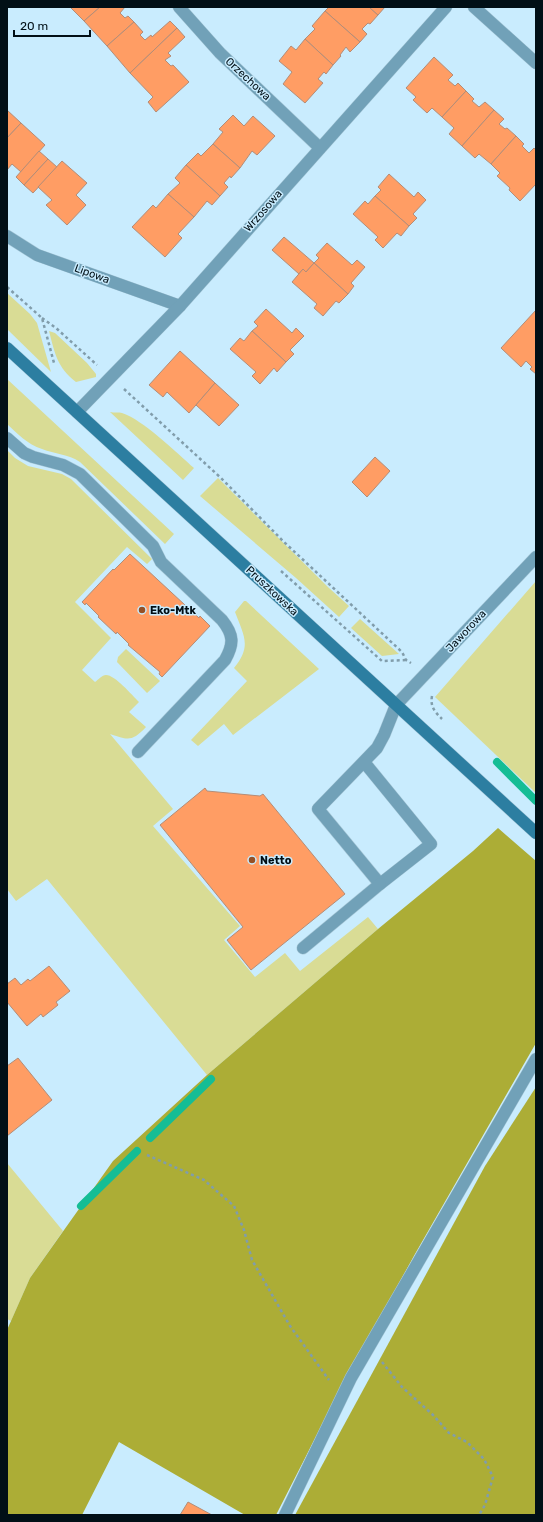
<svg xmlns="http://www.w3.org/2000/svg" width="543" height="1522" font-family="Rubik,sans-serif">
  <rect width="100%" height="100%" fill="#c9ecfe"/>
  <g fill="#d9dc95">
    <polygon points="7,293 30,314 37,323 51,372 7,329"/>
    <path d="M49 331 55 333 87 363 96 374V377L76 382C57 367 55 354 49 331Z"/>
    <path d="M7 379 174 534 165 544 80 462C68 454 55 454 42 449 27 444 18 434 7 424Z"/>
    <path d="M110 412C114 413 119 412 122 413 142 419 178 454 194 468L183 480Z"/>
    <path d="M7 450 15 458 28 466 62 474 71 479 152 559 147 564 127 547 75 602 111 638 82 670 95 682C98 680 102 675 106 675 115 675 132 695 139 702L129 712 146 727C132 742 128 740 110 734L173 809 153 826 240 926 224 940 255 977 285 953 300 971 368 917 378 929 207 1075 47 879 16 901 7 889Z"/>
    <polygon points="218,478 329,588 349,606 339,617 296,578 200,496"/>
    <polygon points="536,581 536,793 435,697"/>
    <path d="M244 601H246L319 669 233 735 224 724 198 746 191 740 247 681 234 668C252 646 244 636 235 612Z"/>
    <polygon points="360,619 399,654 382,656 351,628"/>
    <polygon points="126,649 160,681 147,693 117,662 118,657"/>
    <polygon points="7,1163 63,1231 30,1278 11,1321 7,1319"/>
  </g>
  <g fill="#acad36">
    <polygon points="498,828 536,861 536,1043 415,1254 328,1413 276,1515 245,1515 119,1442 82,1515 7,1515 7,1330 30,1278 113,1161 207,1075 378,929 473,851"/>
    <polygon points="536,1087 536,1515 295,1515 485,1166"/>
  </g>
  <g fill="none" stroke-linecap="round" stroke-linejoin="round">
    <g stroke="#15bd95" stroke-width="8">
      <polyline points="497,762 536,801"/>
      <polyline points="150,1138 211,1079"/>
      <polyline points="81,1206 137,1151"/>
    </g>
  </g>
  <g fill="#ff9d64" stroke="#b38d78">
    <polygon points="70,7 100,7 84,21"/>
    <polygon points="100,7 125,7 120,13 125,18 128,16 134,22 107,46 84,21"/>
    <polygon points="329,7 369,7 378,15 370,24 368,23 362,29 367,34 360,42 325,11"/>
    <polygon points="369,7 385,7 378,15"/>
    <polygon points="325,11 360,42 350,52 346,47 340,55 341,56 333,65 305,39 315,29 312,26"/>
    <polygon points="170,21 177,28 130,73 107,46 134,22 143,32 140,35 145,40 151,35 152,37"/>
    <polygon points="177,28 185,37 168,53 171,56 165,60 171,66 173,65 189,82 156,112 148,102 153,97 130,73"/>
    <polygon points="305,39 333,65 326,74 324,72 318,79 323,83 305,103 283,84 292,72 279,61 291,46 296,50"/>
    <polygon points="434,57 453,75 448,80 455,86 458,83 466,91 442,117 432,108 427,113 413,100 416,97 406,88"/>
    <polygon points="466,91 474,99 472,101 479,107 485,102 494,110 462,146 449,134 454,128 442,117"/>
    <polygon points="7,110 21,123 7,138"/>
    <polygon points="494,110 504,119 499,124 505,129 507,128 516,136 491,164 479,154 475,158 462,146"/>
    <polygon points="233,115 244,126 253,116 275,136 257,155 252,151 240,168 213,144 223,132 219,129"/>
    <polygon points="21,123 45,145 21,172 12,164 7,170 7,138"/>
    <polygon points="516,136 524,144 522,146 529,153 534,148 536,150 536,184 520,201 509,190 510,188 497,176 500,173 491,164"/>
    <polygon points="213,144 240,168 231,178 230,176 224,183 228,187 220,196 186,165 198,153 201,156"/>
    <polygon points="39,151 48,159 24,185 16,177"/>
    <polygon points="48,159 57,167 33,193 24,185"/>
    <polygon points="62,161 87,183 76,195 86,205 67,225 46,205 52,200 38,187"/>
    <polygon points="186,165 220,196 212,205 207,201 194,217 168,194 180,183 175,178"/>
    <polygon points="389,174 414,197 418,192 426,200 413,214 417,218 409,226 375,196 381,190 378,187"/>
    <polygon points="168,194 194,217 178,234 182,238 165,257 132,227 153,205 156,208"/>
    <polygon points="375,196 409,226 401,236 397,233 383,248 375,240 378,237 353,214 365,201 368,204"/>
    <polygon points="284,237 314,263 306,272 303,269 299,274 272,250"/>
    <polygon points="327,243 352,265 357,260 365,267 351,283 354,286 348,294 314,263 319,258 316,255"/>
    <polygon points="314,263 348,294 339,303 336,301 323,316 314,308 317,304 292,282 303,269 306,272"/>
    <polygon points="266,309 292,333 296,328 304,336 290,350 294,354 286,362 252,331 258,326 254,322"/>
    <polygon points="536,310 536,374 530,369 532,367 526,361 521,367 501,348"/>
    <polygon points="252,331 286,362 277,372 274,368 260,384 252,376 256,372 230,349 240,338 244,341"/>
    <polygon points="180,351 215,383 189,413 167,392 163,397 149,385"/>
    <polygon points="215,383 239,405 219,426 196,405"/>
    <polygon points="375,457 390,471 367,497 352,482"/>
    <polygon points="130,554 199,618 200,616 210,626 162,677 159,674 160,672 128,645 129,644 117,632 116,634 98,617 99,616 86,603 85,605 82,602 113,569 114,570"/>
    <polygon points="205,788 207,791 260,796 263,794 345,894 251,970 227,940 243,927 160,825"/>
    <polygon points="49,966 70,991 56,1002 58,1005 43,1017 41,1014 27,1026 7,1002 7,984 15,978 21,985 28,979 30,981"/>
    <polygon points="18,1058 52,1100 7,1136 7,1066"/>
    <polygon points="188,1502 212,1515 180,1515"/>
  </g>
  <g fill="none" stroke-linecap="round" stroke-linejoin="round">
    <defs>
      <g id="lane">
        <path d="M7 438 24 453 33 457 63 465 80 474 153 546 161 562 222 620C234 635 234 644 225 660L138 752"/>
        <polyline points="364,762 431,844 380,884 318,809 377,748 384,735 396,705"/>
        <polyline points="303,948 380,884"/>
        <polyline points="285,1515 351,1378 536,1059"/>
      </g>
      <g id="street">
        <polyline points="179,7 220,53 320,148"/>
        <polyline points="474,7 536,63"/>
        <polyline points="7,236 37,255 180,306"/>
        <polyline points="77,412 180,306 446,7"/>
        <polyline points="396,705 536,557"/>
      </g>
      <polyline id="secondary" points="7,348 536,833"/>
    </defs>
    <use href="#lane" stroke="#a9c9d9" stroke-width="13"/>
    <use href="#street" stroke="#a9c9d9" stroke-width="13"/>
    <use href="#secondary" stroke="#a9c9d9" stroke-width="13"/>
    <g stroke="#819dab" stroke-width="2.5" stroke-dasharray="3 3" stroke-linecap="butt">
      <polyline points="7,287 42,318 54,363"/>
      <polyline points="42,318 56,328 97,365"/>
      <polyline points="124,389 221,478 284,542 402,652 406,660 411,663"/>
      <polyline points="281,571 382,661 406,660"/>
      <path d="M432 696C430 707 435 712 442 719"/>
      <polyline points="147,1155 204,1180 234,1206 244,1230 252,1260 290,1326 329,1380"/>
      <polyline points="382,1362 402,1387 433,1415 449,1433 467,1442 484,1459 493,1477 485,1505 479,1515"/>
    </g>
    <use href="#lane" stroke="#71a1b8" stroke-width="12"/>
    <use href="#street" stroke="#71a1b8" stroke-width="12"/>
    <use href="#secondary" stroke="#2c7ea1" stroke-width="12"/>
  </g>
  <g fill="#955025" stroke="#c9ecfe" stroke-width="1.5">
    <circle cx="142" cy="610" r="4"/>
    <circle cx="252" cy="860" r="4"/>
  </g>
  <g text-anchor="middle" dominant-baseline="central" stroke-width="3" stroke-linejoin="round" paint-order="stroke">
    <g font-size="11" fill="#010f16" stroke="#c9ecfe">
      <text transform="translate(248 79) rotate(43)">Orzechowa</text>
      <text transform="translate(263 211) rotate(-49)">Wrzosowa</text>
      <text transform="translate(92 274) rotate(20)">Lipowa</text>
      <text transform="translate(272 591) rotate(43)">Pruszkowska</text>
      <text transform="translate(466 631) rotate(-47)">Jaworowa</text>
    </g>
    <g font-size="11" font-weight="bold" fill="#010f16" stroke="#c9ecfe" text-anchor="start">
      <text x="150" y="610">Eko-Mtk</text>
      <text x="260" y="860">Netto</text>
    </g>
  </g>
  <rect width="543" height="1522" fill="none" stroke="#010f16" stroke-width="16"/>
  <path d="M14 30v6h76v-6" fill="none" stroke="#010f16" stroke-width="2"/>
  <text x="20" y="30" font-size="12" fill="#010f16" stroke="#c9ecfe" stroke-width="3" paint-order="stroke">20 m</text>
</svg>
